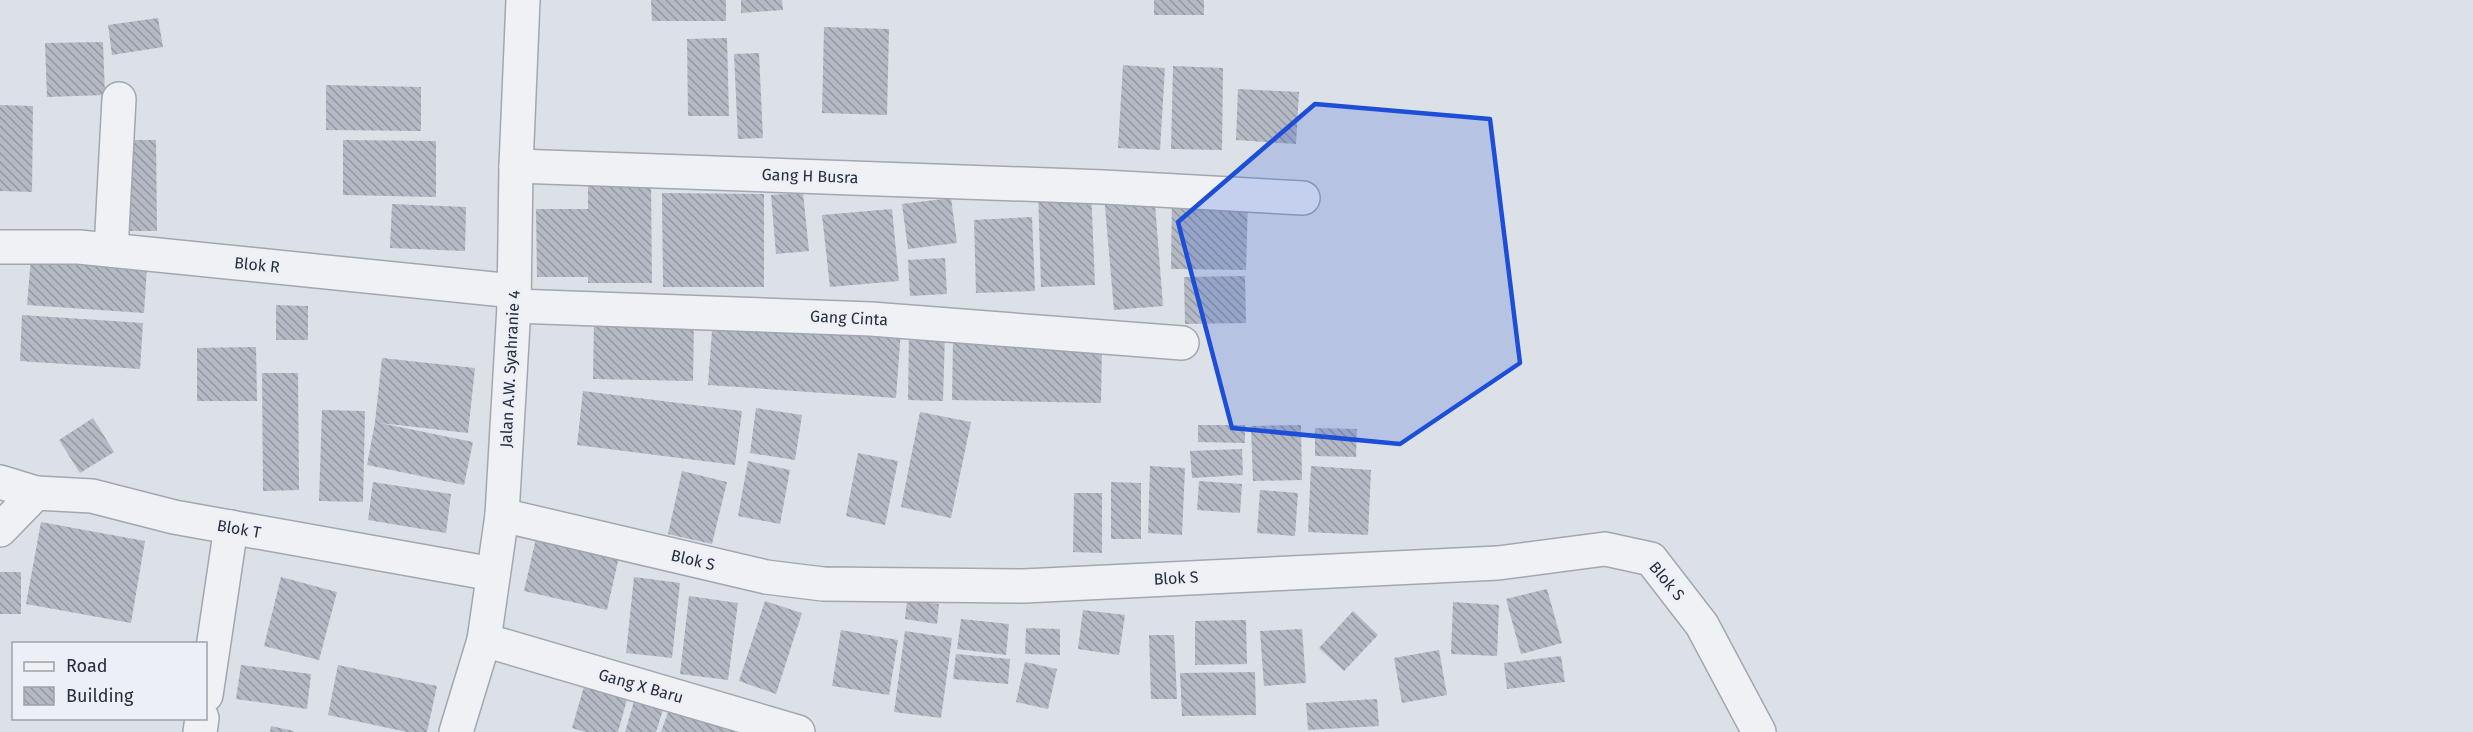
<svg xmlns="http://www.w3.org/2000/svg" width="2473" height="732" font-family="'Fira Sans',sans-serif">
  <defs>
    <pattern id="building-back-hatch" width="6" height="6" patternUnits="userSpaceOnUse" patternTransform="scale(1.5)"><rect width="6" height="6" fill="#b4b9c4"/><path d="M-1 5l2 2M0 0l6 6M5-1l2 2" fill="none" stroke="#9297a0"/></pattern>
  </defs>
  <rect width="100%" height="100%" fill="#dce0e7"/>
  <g fill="url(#building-back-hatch)">
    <polygon points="651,0 726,0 726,21 652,21"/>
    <polygon points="741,0 782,0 783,10 741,13"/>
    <rect x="1154" y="0" width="50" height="15"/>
    <polygon points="158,18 163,47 112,55 108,25"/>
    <polygon points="824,27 889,29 887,115 822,113"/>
    <polygon points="727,38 729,116 688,116 687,39"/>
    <polygon points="103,42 105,95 47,97 45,43"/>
    <polygon points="759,53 763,138 738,139 734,54"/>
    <polygon points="1123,65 1165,68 1160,150 1118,148"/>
    <polygon points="1173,66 1223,68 1222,150 1171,149"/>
    <polygon points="326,85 421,87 421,131 326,130"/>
    <polygon points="1238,89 1299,92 1296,144 1236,140"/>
    <polygon points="0,105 33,106 32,192 0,191"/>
    <polygon points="121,140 156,140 157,231 122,231"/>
    <polygon points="343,140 436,141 436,197 343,195"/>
    <polygon points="588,182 651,182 652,283 588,283 588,277 537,277 536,209 588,209"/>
    <polygon points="1091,189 1095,285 1041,287 1038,190"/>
    <polygon points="1154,192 1163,306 1114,310 1104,195"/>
    <polygon points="662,193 764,194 764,287 663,287"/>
    <polygon points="803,193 809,251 776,254 771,195"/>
    <polygon points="1172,197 1248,199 1246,270 1171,269"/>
    <polygon points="951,198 957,243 908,249 902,204"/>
    <polygon points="392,204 466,207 465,251 390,248"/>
    <polygon points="892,209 899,281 830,287 822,215"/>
    <polygon points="1032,217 1035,291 976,293 974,220"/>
    <polygon points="31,258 147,267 144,313 27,305"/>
    <polygon points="945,258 947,294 910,296 908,260"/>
    <polygon points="1245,276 1246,323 1185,324 1184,277"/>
    <polygon points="276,305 308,306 308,340 276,340"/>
    <polygon points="22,315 143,323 140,369 20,361"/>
    <polygon points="713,317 901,330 896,398 708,385"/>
    <polygon points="594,319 694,320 693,381 593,379"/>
    <polygon points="909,332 945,333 943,401 908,400"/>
    <polygon points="953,339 1102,342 1101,403 952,400"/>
    <polygon points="256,347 257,401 197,401 197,348"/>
    <polygon points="382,358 475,368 468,433 380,423 473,442 464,485 367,465 375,422"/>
    <polygon points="262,373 298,373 299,490 263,491"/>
    <polygon points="583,391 742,411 735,465 577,445"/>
    <polygon points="756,408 802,415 795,460 750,453"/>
    <polygon points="322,410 365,411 363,502 319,501"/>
    <polygon points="920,412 971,422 951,518 901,507"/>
    <polygon points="93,418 114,452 80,473 59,440"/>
    <polygon points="1198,425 1245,425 1245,443 1198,442"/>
    <polygon points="1301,425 1302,480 1253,481 1251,426"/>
    <polygon points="1315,428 1357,429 1356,457 1315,456"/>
    <polygon points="1242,449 1243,475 1192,478 1190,451"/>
    <polygon points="858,453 898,461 885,525 846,516"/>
    <polygon points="748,461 790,470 780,524 738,516"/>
    <polygon points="1150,466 1185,468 1182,535 1148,533"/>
    <polygon points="1311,466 1371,470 1368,535 1308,532"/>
    <polygon points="682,471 727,482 712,544 668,534"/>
    <polygon points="1199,481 1242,484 1240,513 1197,510"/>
    <polygon points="373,482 451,494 446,533 368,520"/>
    <polygon points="1111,482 1141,483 1141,539 1111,539"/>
    <polygon points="1260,490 1298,493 1295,536 1257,533"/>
    <polygon points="1074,493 1102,493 1102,553 1073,552"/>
    <polygon points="41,522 145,541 131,623 26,604"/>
    <polygon points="537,534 620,552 607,610 524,591"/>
    <rect x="0" y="572" width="21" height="42"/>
    <polygon points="281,577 337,592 319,660 264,646"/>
    <polygon points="634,577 680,583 672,658 626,653"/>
    <polygon points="1547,589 1562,643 1521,654 1506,599"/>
    <polygon points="689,596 738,603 728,680 680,674"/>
    <polygon points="907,600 939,604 937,624 905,619"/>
    <polygon points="765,601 802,613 776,694 739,681"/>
    <polygon points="1453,602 1499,605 1497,656 1451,654"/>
    <polygon points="1083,610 1125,615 1119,655 1078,649"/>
    <polygon points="1353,611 1378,635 1344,671 1319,648"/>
    <polygon points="961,619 1009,624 1006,655 957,649"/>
    <polygon points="1246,620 1247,664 1195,665 1195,621"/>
    <polygon points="1026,628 1060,629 1060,655 1025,654"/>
    <polygon points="1302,629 1306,683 1264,686 1260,631"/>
    <polygon points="841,630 898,640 889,695 832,686"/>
    <polygon points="905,631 952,638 941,718 894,712"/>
    <polygon points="1149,635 1174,635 1177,699 1151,699"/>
    <polygon points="1439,650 1447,695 1402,703 1394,658"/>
    <polygon points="956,654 1010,659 1008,684 953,679"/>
    <polygon points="1561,656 1565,682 1507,689 1504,663"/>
    <polygon points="1025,662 1057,669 1048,709 1016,702"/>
    <polygon points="241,665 311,674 307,709 236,699"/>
    <polygon points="338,665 437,686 427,732 407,732 328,715"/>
    <polygon points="1255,672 1256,715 1182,716 1180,673"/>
    <polygon points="585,683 628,696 618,732 585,732 572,728"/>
    <polygon points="637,691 666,700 656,732 625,732"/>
    <polygon points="1377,699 1379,726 1308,730 1306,703"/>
    <polygon points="672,701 758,732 661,732"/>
    <polygon points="271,726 294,731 294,732 270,732"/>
  </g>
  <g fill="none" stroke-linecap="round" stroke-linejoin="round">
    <defs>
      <g id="minor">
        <polyline points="516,166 1104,187 1303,198"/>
        <polyline points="0,247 79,247 514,291"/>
        <polyline points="111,250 119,99"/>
        <polyline points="514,306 871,319 1182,343"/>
        <polyline points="0,482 36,493"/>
        <polyline points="502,515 766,577 823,584 1024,586 1498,563 1605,549 1651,559 1702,625 1759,732"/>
        <polyline points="0,530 36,493 92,496 174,517 493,574"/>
        <polyline points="484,640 798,732"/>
        <polyline points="206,695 231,527"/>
        <polyline points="200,732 202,718"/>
        <polyline points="456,732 484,640 502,515 514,306 516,166 523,0"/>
      </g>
    </defs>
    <use href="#minor" stroke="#a2a7b1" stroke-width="36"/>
    <use href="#minor" stroke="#eff1f5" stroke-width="33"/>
  </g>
  <path fill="#1d4ed8" fill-opacity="0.2" stroke="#1d4ed8" stroke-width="4.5" stroke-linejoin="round" d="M1315 104 1490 119 1520 363 1400 444 1232 428 1178 222Z"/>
  <g text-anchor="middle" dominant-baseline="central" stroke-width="4.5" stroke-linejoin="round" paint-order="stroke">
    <g font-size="16" fill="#262e3d" stroke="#eceff5">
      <text transform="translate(810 176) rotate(2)">Gang H Busra</text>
      <text transform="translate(257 265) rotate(6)">Blok R</text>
      <text transform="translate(849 318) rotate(3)">Gang Cinta</text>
      <text transform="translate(510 369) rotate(-87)">Jalan A.W. Syahranie 4</text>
      <text transform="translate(239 529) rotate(10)">Blok T</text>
      <text transform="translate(693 560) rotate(13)">Blok S</text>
      <text transform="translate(1176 578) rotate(-3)">Blok S</text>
      <text transform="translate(1667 581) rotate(50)">Blok S</text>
      <text transform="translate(641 686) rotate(16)">Gang X Baru</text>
    </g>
  </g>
  <rect x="12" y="642" width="195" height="78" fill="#eceff5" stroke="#9da2ab" stroke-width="1.5"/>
  <rect x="24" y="662" width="30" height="9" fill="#eff1f5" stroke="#9da2ab" stroke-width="1.5"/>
  <text x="66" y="672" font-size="18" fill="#262e3d">Road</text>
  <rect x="24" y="687" width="30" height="18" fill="url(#building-back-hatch)" stroke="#9da2ab" stroke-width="1.5"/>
  <text x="66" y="702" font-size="18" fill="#262e3d">Building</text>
</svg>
